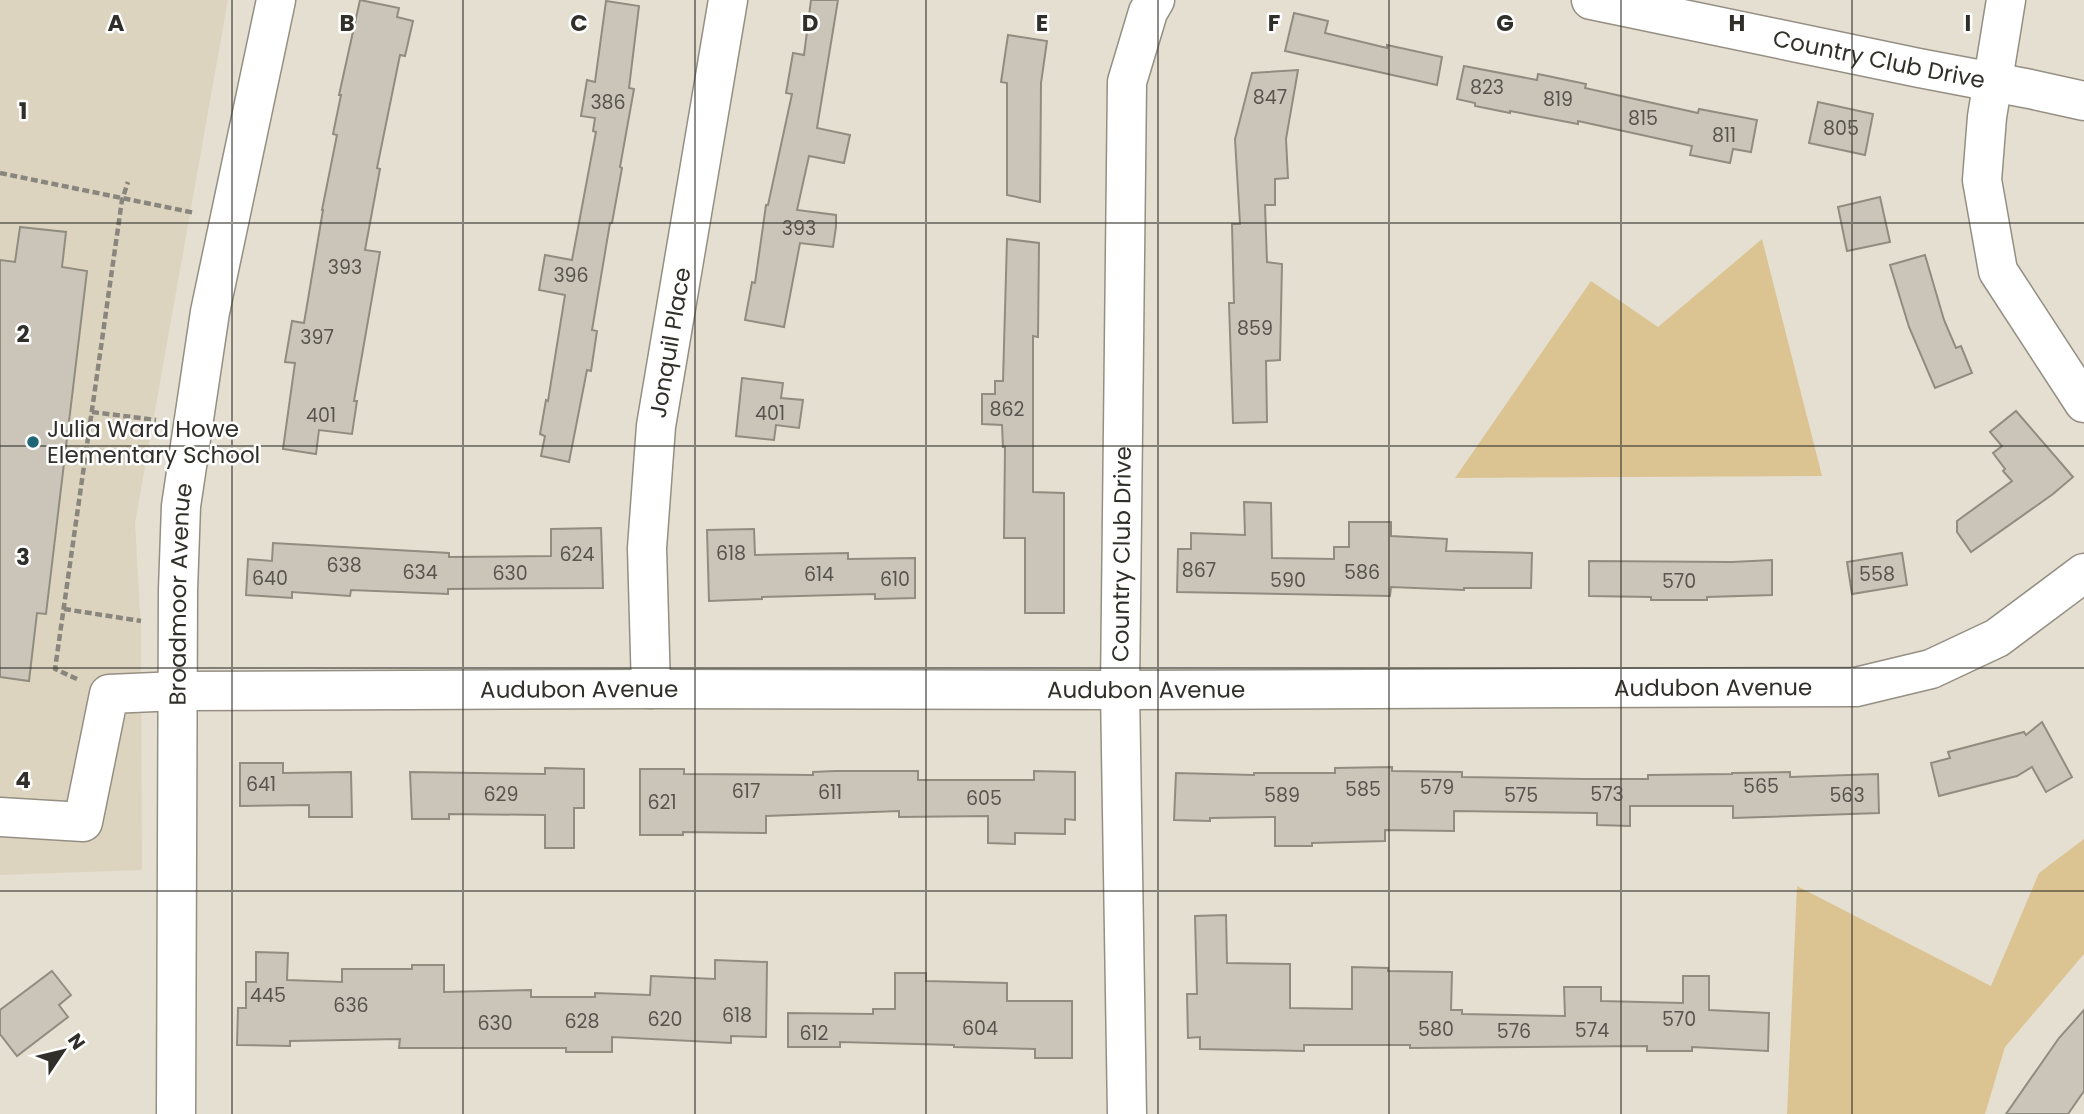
<svg xmlns="http://www.w3.org/2000/svg" width="2084" height="1114" font-family="Poppins,sans-serif">
  <rect width="100%" height="100%" fill="#e5dfd2"/>
  <polygon fill="#ddd4c0" points="0,0 228,0 135,523 141,627 142,870 0,875"/>
  <g fill="#dbc491">
    <polygon points="1762,239 1822,476 1455,478 1591,281 1658,327"/>
    <polygon points="2084,839 2084,954 2005,1047 1985,1114 1787,1114 1797,886 1991,986 2039,873"/>
  </g>
  <g fill="#cbc5b9" stroke="#918c80" stroke-width="2">
    <polygon points="360,0 399,8 397,17 413,21 405,56 400,55 377,168 380,169 365,250 380,252 354,401 357,401 352,434 319,430 316,454 283,449 295,363 285,362 292,321 304,323 323,210 322,210 337,135 333,134 341,95 339,95"/>
    <polygon points="811,0 838,0 817,128 850,135 844,163 809,156 797,210 836,215 836,227 833,247 800,243 784,327 745,320 752,282 755,283 766,205 768,205 792,94 786,93 793,53 804,55"/>
    <polygon points="606,1 639,6 629,88 634,89 620,167 622,168 612,223 610,223 592,330 597,331 591,371 587,370 569,462 541,456 545,436 540,434 546,400 548,401 565,295 539,290 545,255 572,260 596,132 593,131 595,118 581,116 587,80 595,82"/>
    <polygon points="1294,13 1328,21 1325,33 1387,48 1387,45 1442,57 1437,85 1285,51"/>
    <polygon points="1008,35 1047,41 1041,83 1040,202 1007,195 1007,83 1001,82"/>
    <polygon points="1464,66 1537,80 1538,74 1586,84 1585,88 1698,113 1699,109 1757,120 1751,152 1733,149 1730,163 1690,155 1692,146 1578,121 1578,124 1510,111 1510,113 1475,106 1475,103 1457,99"/>
    <polygon points="1298,70 1286,139 1288,178 1275,179 1275,205 1265,205 1267,262 1282,264 1280,360 1266,361 1267,422 1233,423 1229,303 1234,303 1232,224 1240,224 1235,139 1252,73"/>
    <polygon points="1818,102 1873,114 1865,155 1809,143"/>
    <polygon points="1880,197 1890,242 1847,251 1838,207"/>
    <polygon points="20,227 66,232 62,267 87,271 46,614 37,613 29,681 0,677 0,260 15,262"/>
    <polygon points="1007,239 1039,243 1038,337 1033,336 1033,492 1064,493 1064,613 1025,613 1025,538 1004,538 1005,447 1003,447 1002,425 982,424 982,394 995,394 995,381 1003,381"/>
    <polygon points="1925,255 1944,320 1956,348 1961,346 1972,373 1935,388 1909,327 1890,265"/>
    <polygon points="742,378 783,383 781,398 803,400 799,428 776,425 774,440 736,436"/>
    <polygon points="2016,411 2073,477 2053,494 1971,552 1957,532 1957,521 2012,481 2003,471 2005,469 1993,453 2002,446 1990,432"/>
    <polygon points="1244,502 1271,503 1272,558 1334,559 1334,547 1349,547 1349,522 1391,522 1391,536 1447,539 1446,551 1532,553 1531,588 1464,588 1464,590 1391,587 1390,596 1177,592 1178,549 1191,549 1191,533 1245,535"/>
    <polygon points="601,528 603,588 448,589 448,594 351,590 350,596 292,592 292,598 246,595 248,559 272,561 273,543 449,553 449,557 551,556 551,529"/>
    <polygon points="754,529 755,555 848,553 848,559 915,558 915,598 875,599 875,594 762,597 762,599 709,601 707,530"/>
    <polygon points="1902,553 1907,585 1852,594 1847,562"/>
    <polygon points="1772,560 1772,595 1707,597 1707,600 1651,600 1651,597 1589,596 1589,561 1732,562"/>
    <polygon points="2042,722 2072,777 2046,792 2032,767 2017,776 1939,796 1931,763 1950,758 1948,752 2024,732 2026,735"/>
    <polygon points="240,763 283,763 283,773 351,772 352,817 309,817 309,805 240,806"/>
    <polygon points="1392,767 1392,771 1462,772 1462,777 1584,779 1648,779 1648,775 1732,774 1732,773 1790,772 1790,777 1878,774 1879,813 1733,818 1733,806 1630,806 1630,826 1597,825 1597,813 1454,811 1454,831 1385,830 1385,841 1312,843 1312,846 1275,846 1275,817 1210,818 1210,821 1174,820 1176,773 1254,775 1254,773 1335,773 1335,768"/>
    <polygon points="545,768 584,769 584,808 574,808 574,848 545,848 545,815 449,814 449,819 412,819 410,772 545,774"/>
    <polygon points="640,769 684,769 684,774 813,775 813,772 835,771 918,771 918,780 1034,780 1034,771 1075,772 1075,820 1065,819 1065,834 1015,833 1015,844 988,843 988,816 899,817 899,811 766,816 766,833 683,832 683,835 640,835"/>
    <polygon points="1226,915 1227,963 1290,964 1290,1008 1352,1009 1352,967 1388,968 1388,971 1452,972 1451,1010 1462,1010 1462,1014 1565,1016 1564,987 1601,987 1601,1001 1683,1003 1683,976 1709,976 1709,1010 1769,1013 1768,1051 1692,1047 1692,1051 1647,1051 1647,1046 1410,1048 1410,1045 1304,1045 1304,1051 1200,1049 1200,1037 1188,1038 1187,994 1197,994 1195,916"/>
    <polygon points="256,952 288,953 287,980 342,982 342,969 412,969 412,965 444,965 444,992 531,990 531,997 595,997 595,993 650,995 651,976 715,979 715,960 767,962 766,1037 731,1036 731,1043 612,1037 612,1052 566,1052 566,1048 399,1048 400,1039 290,1041 290,1046 237,1045 238,1008 246,1008 246,982 256,982"/>
    <polygon points="52,971 71,995 59,1005 68,1017 17,1056 0,1034 0,1010"/>
    <polygon points="895,973 926,973 926,981 1007,983 1007,1001 1072,1001 1072,1058 1035,1058 1035,1049 954,1047 954,1045 840,1042 840,1047 788,1047 788,1013 873,1014 873,1009 895,1009"/>
    <polygon points="2084,1010 2084,1091 2068,1114 2006,1114 2059,1038"/>
  </g>
  <g fill="none" stroke-linecap="round" stroke-linejoin="round">
    <defs>
      <g id="minor">
        <path id="s1" d="M1591 0 1919 68 2030 89 2084 101"/>
        <polyline points="2006,0 1987,117 1982,180 1998,271 2084,403"/>
        <path id="s2" d="M651 689 647 548 656 426 728 0"/>
        <path id="s3" d="M0 817 83 822 109 694 178 691 651 689 1120 690 1856 687 1931 669 1997 638 2084 573"/>
        <path id="s4" d="M176 1114 178 590 181 506 210 312 276 0"/>
        <path id="s5" d="M1127 1114 1120 690 1127 82 1148 12 1155 0"/>
      </g>
    </defs>
    <use href="#minor" stroke="#958f83" stroke-width="41"/>
    <g stroke="#89867d" stroke-width="4.5" stroke-dasharray="7 3.5" stroke-linecap="butt">
      <polyline points="0,173 195,213"/>
      <polyline points="92,412 156,420"/>
      <polyline points="64,609 141,621"/>
      <polyline points="77,679 55,669 122,200 128,182"/>
    </g>
    <use href="#minor" stroke="#fff" stroke-width="38"/>
  </g>
  <path fill="none" stroke="#312f2a" stroke-width="2" stroke-opacity="0.55" d="M232 0V1114M463 0V1114M695 0V1114M926 0V1114M1158 0V1114M1389 0V1114M1621 0V1114M1852 0V1114M0 223H2084M0 446H2084M0 668H2084M0 891H2084"/>
  <circle fill="#206776" stroke="#fff" stroke-width="2.5" cx="33" cy="442" r="7"/>
  <g text-anchor="middle" dominant-baseline="central" stroke-width="5" stroke-linejoin="round" paint-order="stroke">
    <g font-size="19" fill="#58544e">
      <text x="1487" y="87">823</text>
      <text x="1270" y="97">847</text>
      <text x="1558" y="99">819</text>
      <text x="608" y="102">386</text>
      <text x="1643" y="118">815</text>
      <text x="1841" y="128">805</text>
      <text x="1724" y="135">811</text>
      <text x="799" y="228">393</text>
      <text x="345" y="267">393</text>
      <text x="571" y="275">396</text>
      <text x="1255" y="328">859</text>
      <text x="317" y="337">397</text>
      <text x="1007" y="409">862</text>
      <text x="770" y="413">401</text>
      <text x="321" y="415">401</text>
      <text x="731" y="553">618</text>
      <text x="577" y="554">624</text>
      <text x="344" y="565">638</text>
      <text x="1199" y="570">867</text>
      <text x="420" y="572">634</text>
      <text x="1362" y="572">586</text>
      <text x="510" y="573">630</text>
      <text x="819" y="574">614</text>
      <text x="1877" y="574">558</text>
      <text x="270" y="578">640</text>
      <text x="895" y="579">610</text>
      <text x="1288" y="580">590</text>
      <text x="1679" y="581">570</text>
      <text x="261" y="784">641</text>
      <text x="1761" y="786">565</text>
      <text x="1437" y="787">579</text>
      <text x="1363" y="789">585</text>
      <text x="746" y="791">617</text>
      <text x="830" y="792">611</text>
      <text x="501" y="794">629</text>
      <text x="1607" y="794">573</text>
      <text x="1282" y="795">589</text>
      <text x="1521" y="795">575</text>
      <text x="1847" y="795">563</text>
      <text x="984" y="798">605</text>
      <text x="662" y="802">621</text>
      <text x="268" y="995">445</text>
      <text x="351" y="1005">636</text>
      <text x="737" y="1015">618</text>
      <text x="665" y="1019">620</text>
      <text x="1679" y="1019">570</text>
      <text x="582" y="1021">628</text>
      <text x="495" y="1023">630</text>
      <text x="980" y="1028">604</text>
      <text x="1436" y="1029">580</text>
      <text x="1592" y="1030">574</text>
      <text x="1514" y="1031">576</text>
      <text x="814" y="1033">612</text>
    </g>
    <g font-size="23" fill="#312f2a" stroke="#fff">
      <text stroke="none"><textPath href="#s1" startOffset="294">Country Club Drive</textPath></text>
      <text stroke="none"><textPath href="#s2" startOffset="348">Jonquil Place</textPath></text>
      <text stroke="none"><textPath href="#s5" startOffset="560">Country Club Drive</textPath></text>
      <text stroke="none"><textPath href="#s4" startOffset="520">Broadmoor Avenue</textPath></text>
      <text stroke="none"><textPath href="#s3" startOffset="1818">Audubon Avenue</textPath></text>
      <text stroke="none"><textPath href="#s3" startOffset="684">Audubon Avenue</textPath></text>
      <text stroke="none"><textPath href="#s3" startOffset="1251">Audubon Avenue</textPath></text>
    </g>
    <g font-size="23" fill="#312f2a" stroke="#fff" text-anchor="start">
      <text x="47" y="429">Julia Ward Howe<tspan x="47" dy="26">Elementary School</tspan></text>
    </g>
  </g>
  <g font-size="23" text-anchor="middle" font-weight="bold" fill="#312f2a" stroke="#fff" stroke-width="5" stroke-linejoin="round" paint-order="stroke">
    <text x="116" y="31">A</text>
    <text x="347" y="31">B</text>
    <text x="579" y="31">C</text>
    <text x="810" y="31">D</text>
    <text x="1042" y="31">E</text>
    <text x="1274" y="31">F</text>
    <text x="1505" y="31">G</text>
    <text x="1737" y="31">H</text>
    <text x="1968" y="31">I</text>
    <text x="23" y="119">1</text>
    <text x="23" y="342">2</text>
    <text x="23" y="565">3</text>
    <text x="23" y="788">4</text>
  </g>
  <g transform="translate(63 1051) rotate(55)" stroke="#ffffff" stroke-width="5" paint-order="stroke">
  <path d="M0-5L12 26L0 18L-12 26Z" fill="#312f2a"/>
  <text y="-10" font-size="19" font-weight="bold" text-anchor="middle" fill="#312f2a">N</text>
  </g>
</svg>
